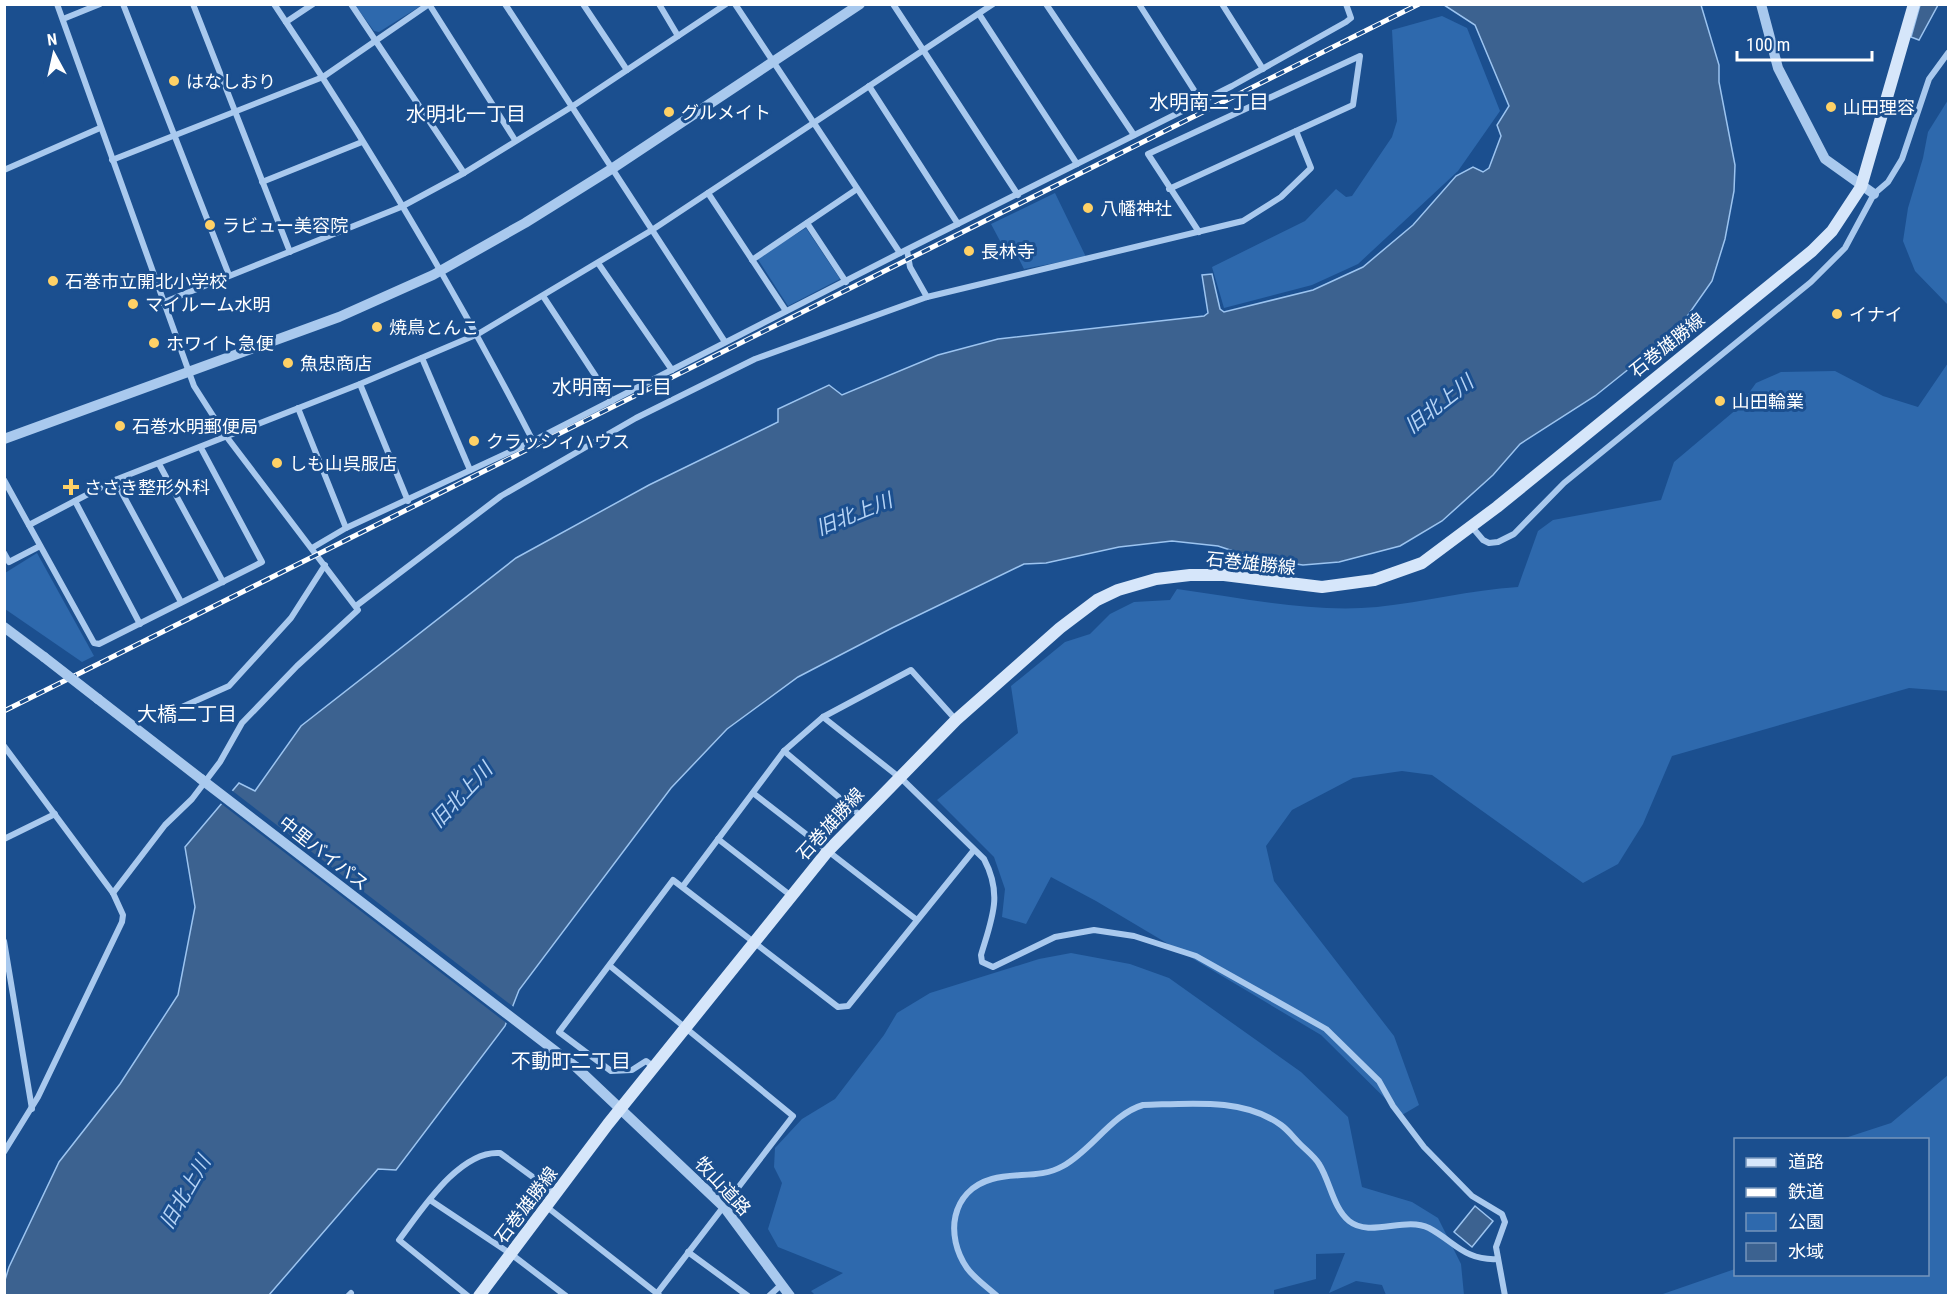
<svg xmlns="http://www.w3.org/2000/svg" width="1953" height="1300" font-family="'Roboto Condensed','Noto Sans JP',sans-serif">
  <rect width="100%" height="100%" fill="#1b4f8f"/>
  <g fill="#2e69ad">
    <polygon points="355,5 422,5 379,32 374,31"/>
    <polygon points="1442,16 1467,28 1500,111 1458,171 1358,264 1312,285 1224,308 1212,267 1305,221 1336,189 1346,197 1352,196 1392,137 1397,121 1392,30"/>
    <polygon points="1948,100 1948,305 1915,271 1903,241 1908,208 1923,158 1928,132"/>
    <polygon points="1055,193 1086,257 1024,269 1015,251 1007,254 991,224"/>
    <polygon points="806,228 840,279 788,306 757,258"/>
    <path d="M1948 363V691L1909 688 1672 756 1643 824 1618 864 1583 883 1432 775 1402 771 1353 778 1292 810 1266 846 1274 881 1394 1036 1419 1105 1402 1115 1321 1035 1096 901 1051 877 1026 924 1002 917 1005 889 994 857 937 800 1018 733 1011 686 1065 642 1090 634 1110 614 1134 602 1170 600 1177 589C1243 598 1311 613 1377 607 1425 602 1470 590 1518 587L1538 531 1553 520 1661 500 1674 462 1738 408 1756 383 1781 372 1835 371 1883 396 1918 407Z"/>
    <polygon points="37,553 94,656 82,662 5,609 5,573"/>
    <polygon points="1071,953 1130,964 1169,978 1301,1072 1348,1117 1362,1187 1412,1202 1438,1218 1461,1264 1464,1295 1386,1295 1382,1285 1356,1281 1329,1293 1345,1253 1316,1254 1316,1279 1274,1290 1274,1295 815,1295 811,1291 843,1273 778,1247 768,1229 782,1183 774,1167 775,1148 802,1119 835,1099 884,1035 897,1013 930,993 1039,959"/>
    <polygon points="1948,1075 1948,1295 1660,1295 1735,1269 1736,1274 1928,1274 1928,1140 1842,1139 1891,1123"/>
  </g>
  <g fill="#3c6290" stroke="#9cc4f0" stroke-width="1.5">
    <polygon points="1444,5 1701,5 1719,65 1719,82 1735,165 1734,191 1725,239 1712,281 1686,318 1630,368 1595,396 1520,444 1493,475 1442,521 1400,546 1339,562 1303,565 1258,559 1218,546 1172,541 1119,547 1046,563 1024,564 892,628 798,677 727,729 671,788 519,990 505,1026 396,1170 378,1169 269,1295 5,1296 5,1280 9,1267 59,1162 120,1084 178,995 195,907 185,847 239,783 255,791 301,726 516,558 649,485 778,422 778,409 829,385 842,395 938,355 998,339 1204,316 1208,313 1202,275 1212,274 1220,309 1224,312 1313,290 1363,267 1413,225 1456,176 1473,167 1483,172 1489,168 1501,136 1497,125 1509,106 1475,25"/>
    <polygon points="1920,5 1938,5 1919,40 1911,37"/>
    <polygon points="1475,1206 1493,1221 1472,1247 1454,1232"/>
  </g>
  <polygon fill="#1b4f8f" points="230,789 515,1008 509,1025 219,802"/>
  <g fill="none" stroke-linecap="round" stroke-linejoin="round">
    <g stroke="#a9c9ee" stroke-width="6">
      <polyline points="57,4 194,386 226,436 358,610 297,666 242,723 220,762 192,799 165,825 113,893"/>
      <polyline points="123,4 229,275"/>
      <polyline points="193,4 290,252"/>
      <path d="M274 4C369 145 456 291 533 441"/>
      <polyline points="351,4 464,173"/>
      <polyline points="505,4 725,342"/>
      <polyline points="583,4 627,70"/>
      <polyline points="659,4 678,36"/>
      <polyline points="735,4 900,253"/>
      <polyline points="893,4 1018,195"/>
      <polyline points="1046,4 1134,135"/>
      <polyline points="1139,4 1201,101"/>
      <polyline points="1222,4 1263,69"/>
      <polyline points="979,14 1077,164"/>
      <polyline points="63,19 100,4"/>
      <polyline points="286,22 313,4"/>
      <polyline points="869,86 958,224"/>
      <polyline points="112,160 323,77 429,4 515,140"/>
      <polyline points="4,170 100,128"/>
      <polyline points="262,182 362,142"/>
      <polyline points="1169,189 1353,105 1360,56 1148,154 1199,232"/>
      <polyline points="708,193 786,311"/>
      <polyline points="807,223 846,282"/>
      <polyline points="907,250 910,267 927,297"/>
      <polyline points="752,260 857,189"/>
      <polyline points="598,263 672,370"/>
      <polyline points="543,296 612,401"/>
      <polyline points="162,303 401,207 464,173 573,106 726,4"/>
      <polyline points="422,358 470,470"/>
      <polyline points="360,384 408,501"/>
      <polyline points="298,408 346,528"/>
      <polyline points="159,464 223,582"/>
      <polyline points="4,480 94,643 99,644 262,562 201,448"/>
      <polyline points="115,480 181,602"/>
      <polyline points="75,501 140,624"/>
      <polyline points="29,525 115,480 360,384 478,334 652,230 993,4"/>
      <polyline points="1472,527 1483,540 1489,543 1498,542 1514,534 1564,483 1811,282 1845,248 1874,194 1888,182 1902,159 1929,79 1948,53"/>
      <polyline points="312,548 346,528 533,441 900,253 1232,86 1346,22 1351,18 1346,4"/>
      <polyline points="4,553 9,562 40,546"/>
      <polyline points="356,606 501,496 636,418 755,359 927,297 1243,221 1281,197 1311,168 1296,131"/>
      <polyline points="164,715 229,686 291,618 325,565"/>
      <path d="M823 717 904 781 984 859C1003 895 992 918 981 955L982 962 993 967 1055 937 1094 930 1134 936 1196 956 1326 1029 1379 1081 1393 1106 1424 1147 1472 1196 1502 1214 1505 1222 1496 1247 1505 1296"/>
      <polyline points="4,746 113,893 123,915 122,922 38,1097 4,1152"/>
      <polyline points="784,751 861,816"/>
      <polyline points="753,793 917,920"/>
      <polyline points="4,839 55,814"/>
      <polyline points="718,839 790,895"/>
      <polyline points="683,886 784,751 823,717 911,670 956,720"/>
      <polyline points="4,941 32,1109"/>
      <polyline points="610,966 793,1116 655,1296"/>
      <polyline points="654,1067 646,1061 632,1070 611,1071 559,1032 673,880 838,1007 848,1006 974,850"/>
      <polyline points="430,1200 511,1254 566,1296"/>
      <polyline points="547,1207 659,1295"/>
      <polyline points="688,1252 748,1296"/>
      <polyline points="348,1296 351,1293"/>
      <path d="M468 1296 399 1240C421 1211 459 1150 500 1153L556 1194"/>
      <polyline points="769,1296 782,1284"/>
      <path d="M997 1296C987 1287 974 1278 967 1268 945 1236 950 1191 992 1179 1016 1172 1040 1179 1063 1166 1092 1150 1112 1114 1143 1105 1187 1104 1243 1097 1281 1125 1288 1130 1294 1138 1300 1144 1307 1151 1315 1157 1319 1164 1330 1181 1333 1208 1349 1221 1370 1238 1405 1216 1429 1228 1455 1242 1465 1261 1498 1259"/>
    </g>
    <g stroke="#a9c9ee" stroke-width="10">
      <polyline points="1761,4 1778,68 1825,159 1874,194"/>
      <polyline points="4,439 339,317 433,275 525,223 613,168 860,4"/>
      <polyline points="4,627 44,657"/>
      <polyline points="98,699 201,779"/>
      <polyline points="576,1067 724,1207 790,1296"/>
    </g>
    <polyline stroke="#d6e6fa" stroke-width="12" points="479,1296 608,1124 827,852 956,720 1060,628 1097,600 1118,590 1156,579 1190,575 1224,575 1322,587 1374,580 1422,563 1497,507 1812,251 1832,231 1861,187 1914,4"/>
    <defs>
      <polyline id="rail" points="4,711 1419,4"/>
    </defs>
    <use href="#rail" stroke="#fff" stroke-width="5"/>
    <use href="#rail" stroke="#1b4f8f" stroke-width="3" stroke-dasharray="9" stroke-linecap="butt"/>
    <g stroke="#a9c9ee" stroke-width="10">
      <polyline points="44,657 98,699"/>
      <polyline points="201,779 576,1067"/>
    </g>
  </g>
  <g fill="#ffd166" stroke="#1b4f8f" stroke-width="2">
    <circle cx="174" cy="81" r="6"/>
    <circle cx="1831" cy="107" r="6"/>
    <circle cx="669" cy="112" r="6"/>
    <circle cx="1088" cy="208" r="6"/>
    <circle cx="210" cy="225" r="6"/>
    <circle cx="969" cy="251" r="6"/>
    <circle cx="53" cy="281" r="6"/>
    <circle cx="133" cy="304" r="6"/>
    <circle cx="1837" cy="314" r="6"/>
    <circle cx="377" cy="327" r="6"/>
    <circle cx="154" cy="343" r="6"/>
    <circle cx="288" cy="363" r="6"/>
    <circle cx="1720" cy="401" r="6"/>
    <circle cx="120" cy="426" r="6"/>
    <circle cx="474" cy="441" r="6"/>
    <circle cx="277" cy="463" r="6"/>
    <path d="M68 478h6v6h6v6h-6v6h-6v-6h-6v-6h6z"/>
  </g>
  <g text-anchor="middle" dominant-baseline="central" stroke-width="6" stroke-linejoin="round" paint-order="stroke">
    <g font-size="18" fill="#fff" stroke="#1b4f8f" text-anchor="start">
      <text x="186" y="81">はなしおり</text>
      <text x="1843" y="107">山田理容</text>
      <text x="681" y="112">グルメイト</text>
      <text x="1100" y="208">八幡神社</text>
      <text x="222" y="225">ラビュー美容院</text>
      <text x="981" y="251">長林寺</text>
      <text x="65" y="281">石巻市立開北小学校</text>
      <text x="145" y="304">マイルーム水明</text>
      <text x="1849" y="314">イナイ</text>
      <text x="389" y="327">焼鳥とんこ</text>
      <text x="166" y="343">ホワイト急便</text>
      <text x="300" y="363">魚忠商店</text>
      <text x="1732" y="401">山田輪業</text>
      <text x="132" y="426">石巻水明郵便局</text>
      <text x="486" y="441">クラッシィハウス</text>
      <text x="289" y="463">しも山呉服店</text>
      <text x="84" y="487">ささき整形外科</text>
    </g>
    <g font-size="18" fill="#fff" stroke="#1b4f8f">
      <text transform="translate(1667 345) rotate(-39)">石巻雄勝線</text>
      <text transform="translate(1251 563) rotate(6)">石巻雄勝線</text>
      <text transform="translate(830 824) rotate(-48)">石巻雄勝線</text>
      <text transform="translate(324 853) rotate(38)">中里バイパス</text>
      <text transform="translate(723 1186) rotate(47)">牧山道路</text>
      <text transform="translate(526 1205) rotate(-53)">石巻雄勝線</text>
    </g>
    <g font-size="20" fill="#fff" stroke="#1b4f8f">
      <text x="1209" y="102">水明南二丁目</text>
      <text x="466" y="114">水明北一丁目</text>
      <text x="612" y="387">水明南一丁目</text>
      <text x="187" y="714">大橋二丁目</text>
      <text x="571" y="1061">不動町二丁目</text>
    </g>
    <g font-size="20" font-style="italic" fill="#b5d3f5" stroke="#1b4f8f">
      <text transform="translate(1439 404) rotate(-38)">旧北上川</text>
      <text transform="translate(854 514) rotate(-22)">旧北上川</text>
      <text transform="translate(461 795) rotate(-47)">旧北上川</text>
      <text transform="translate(185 1192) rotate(-60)">旧北上川</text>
    </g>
  </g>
  <rect width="1953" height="1300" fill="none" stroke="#ffffff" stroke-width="12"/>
  <rect x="1734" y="1138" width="195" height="138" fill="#1b4f8f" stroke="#7695bc" stroke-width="1.5"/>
  <rect x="1746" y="1158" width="30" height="9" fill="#d6e6fa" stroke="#7695bc" stroke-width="1.5"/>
  <text x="1788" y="1168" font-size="18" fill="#ffffff">道路</text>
  <rect x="1746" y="1188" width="30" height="9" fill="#ffffff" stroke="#7695bc" stroke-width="1.5"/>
  <text x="1788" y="1198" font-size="18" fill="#ffffff">鉄道</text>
  <rect x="1746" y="1213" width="30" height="18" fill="#2e69ad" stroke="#7695bc" stroke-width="1.5"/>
  <text x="1788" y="1228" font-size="18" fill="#ffffff">公園</text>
  <rect x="1746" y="1243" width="30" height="18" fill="#3c6290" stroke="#7695bc" stroke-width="1.5"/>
  <text x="1788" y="1258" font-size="18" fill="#ffffff">水域</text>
  <g transform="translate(54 54) rotate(352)" stroke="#1b4f8f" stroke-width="4.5" paint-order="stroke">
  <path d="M0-4.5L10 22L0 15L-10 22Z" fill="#ffffff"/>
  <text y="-9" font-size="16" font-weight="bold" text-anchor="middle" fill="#ffffff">N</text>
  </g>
  <path d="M1737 51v9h135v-9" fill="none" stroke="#ffffff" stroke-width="3"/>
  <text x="1746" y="51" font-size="18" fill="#ffffff" stroke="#1b4f8f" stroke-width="4.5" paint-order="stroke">100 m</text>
</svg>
